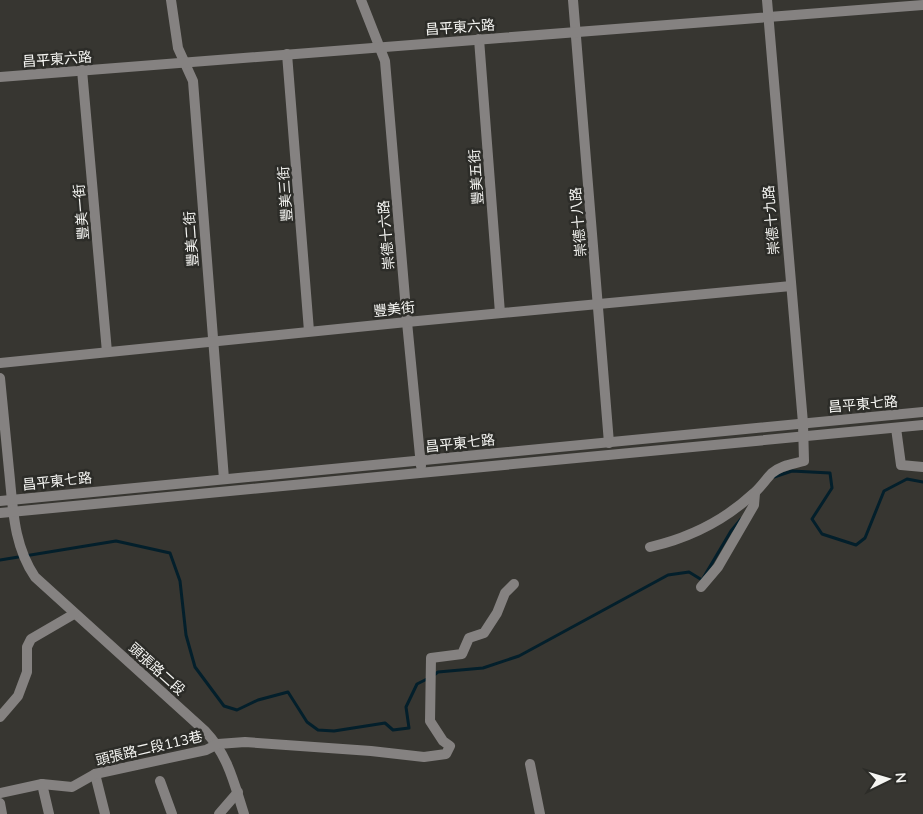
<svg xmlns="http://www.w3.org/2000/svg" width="923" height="814" font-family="Mulish,'Noto Sans TC',sans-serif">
  <rect width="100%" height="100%" fill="#373631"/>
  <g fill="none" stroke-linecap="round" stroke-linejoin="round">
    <g stroke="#031f2b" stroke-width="3">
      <polyline points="774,477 792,471 830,473 832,488 812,519 822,534 856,545 865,538 884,491 907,479 923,482"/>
      <polyline points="0,560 116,541 170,553 180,581 186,635 195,667 224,706 237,710 258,700 288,692 307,722 318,730 334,731 385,723 393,730 409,728 406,707 417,684 429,678"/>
      <polyline points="434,675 438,672 483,668 519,656 668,575 689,572 702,580 731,531 741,519"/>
    </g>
    <g stroke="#858281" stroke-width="10">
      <polyline points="171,0 178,48 193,81 224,479"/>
      <polyline points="361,0 385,61 407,322 421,466"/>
      <polyline points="573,0 609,443"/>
      <polyline points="479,39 500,313"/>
      <polyline points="287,54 309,331"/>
      <polyline points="82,70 107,352"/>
      <polyline points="0,77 923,5"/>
      <polyline points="0,363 407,322 791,286"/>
      <path d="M0 378C3 409 6 439 9 470 13 507 13 545 35 577L205 731C228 755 234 783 244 814"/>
      <polyline points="896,428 901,465 923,467"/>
      <polyline points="0,501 923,412"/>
      <polyline points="0,513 923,425"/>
      <path d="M650 547C689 538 724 521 754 493 761 487 766 479 772 473 781 465 793 464 804 461L803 423 767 0"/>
      <polyline points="701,587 718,567 754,505 755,493"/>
      <polyline points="0,717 18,696 27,672 27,647 31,639 74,614"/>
      <polyline points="530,764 540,814"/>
      <polyline points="95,774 105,814"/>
      <polyline points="160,781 172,814"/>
      <polyline points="42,784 49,814"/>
      <polyline points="0,793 42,784 72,787 95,774 206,750 218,744 245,742 371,751 424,757 446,754 450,746 443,741 430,721 431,658 462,654 469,638 484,633 497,613 505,593 514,584"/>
      <polyline points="0,803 2,814"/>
      <polyline points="219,814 238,792"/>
    </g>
  </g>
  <g text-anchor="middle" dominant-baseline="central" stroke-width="5" stroke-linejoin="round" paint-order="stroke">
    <g font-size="14" fill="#f5f5f2" stroke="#2c2c28">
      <text transform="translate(460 27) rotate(-4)">昌平東六路</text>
      <text transform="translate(57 59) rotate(-4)">昌平東六路</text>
      <text transform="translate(476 177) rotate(-94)">豐美五街</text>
      <text transform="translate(285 194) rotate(-94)">豐美三街</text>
      <text transform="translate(81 212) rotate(-95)">豐美一街</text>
      <text transform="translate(771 220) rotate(-95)">崇德十九路</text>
      <text transform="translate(578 222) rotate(-95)">崇德十八路</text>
      <text transform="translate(386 235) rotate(-95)">崇德十六路</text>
      <text transform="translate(191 239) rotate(-94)">豐美二街</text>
      <text transform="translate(394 309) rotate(-6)">豐美街</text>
      <text transform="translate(863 404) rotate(-5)">昌平東七路</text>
      <text transform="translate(460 443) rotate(-6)">昌平東七路</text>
      <text transform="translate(57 481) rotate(-6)">昌平東七路</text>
      <text transform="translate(157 669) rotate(42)">頭張路二段</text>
      <text transform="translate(149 748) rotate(-13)">頭張路二段113巷</text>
    </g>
  </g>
  <g transform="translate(888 779) rotate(85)" stroke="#2c2c28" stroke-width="4" paint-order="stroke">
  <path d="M0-4L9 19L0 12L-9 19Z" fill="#f5f5f2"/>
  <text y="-8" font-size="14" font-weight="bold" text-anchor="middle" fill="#f5f5f2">N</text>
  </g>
</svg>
